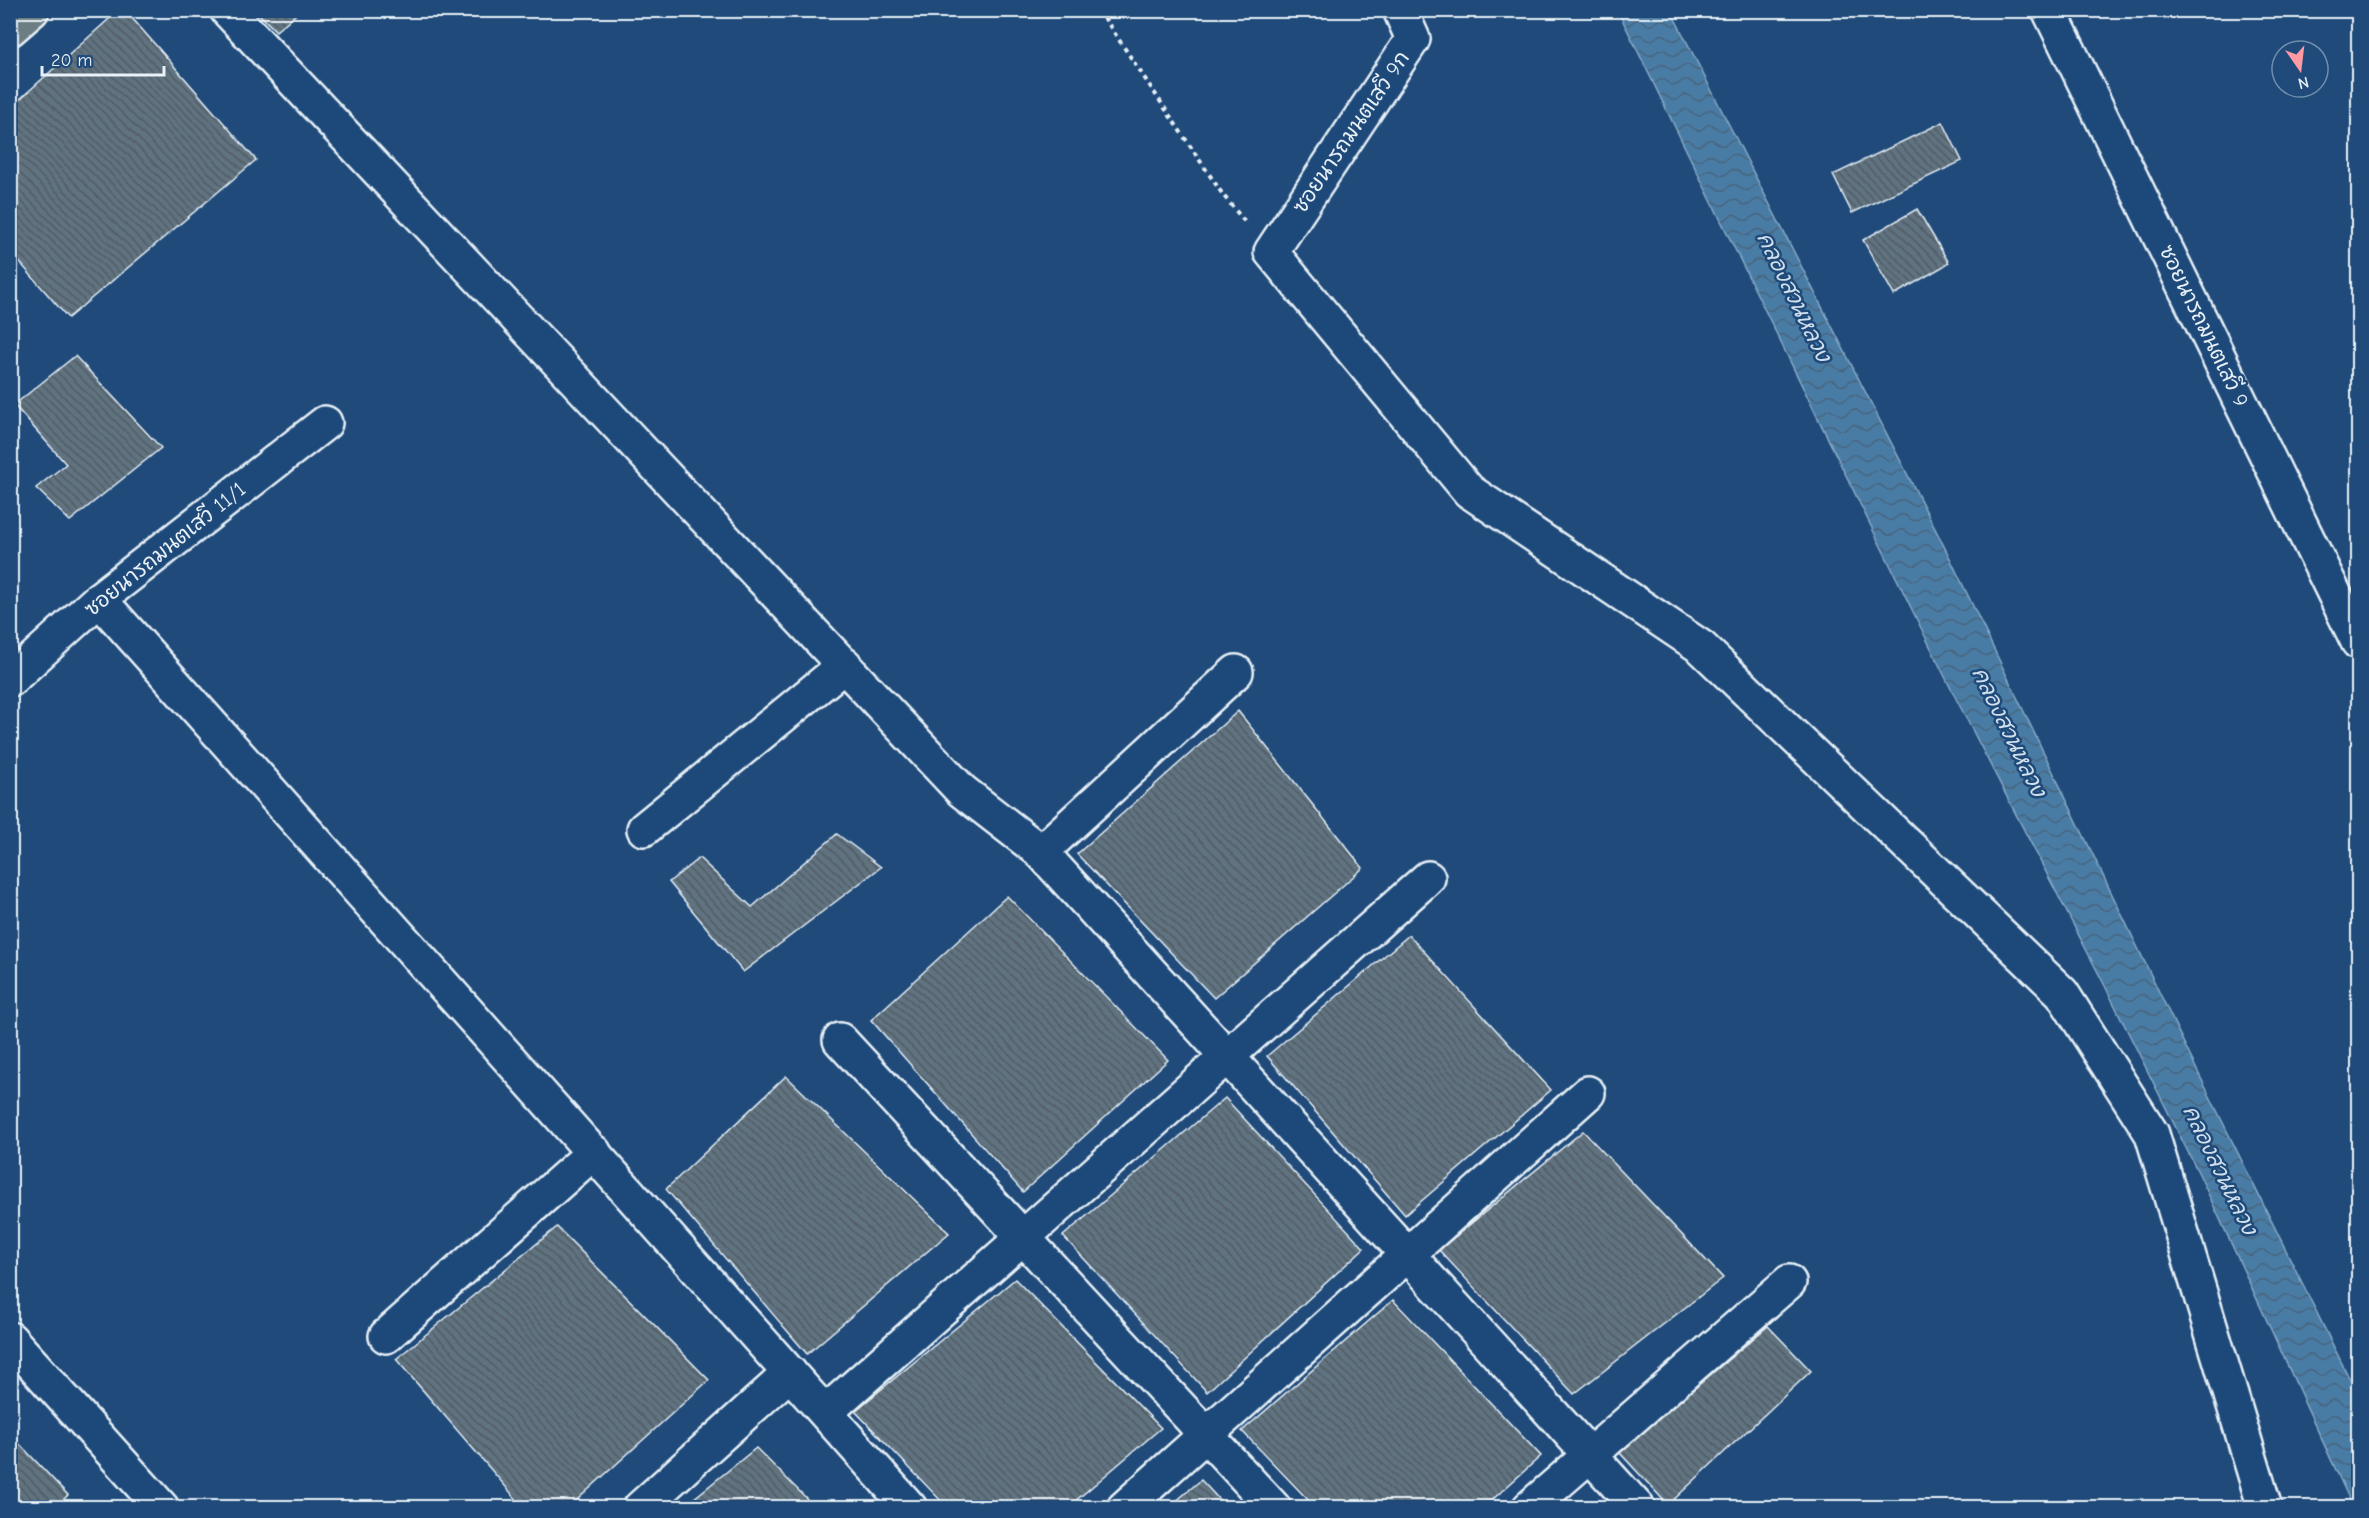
<svg xmlns="http://www.w3.org/2000/svg" width="2369" height="1518" font-family="'Comic Neue','Playpen Sans Thai',sans-serif">
  <defs>
    <pattern id="water-waves" width="16" height="10" patternUnits="userSpaceOnUse" patternTransform="scale(1.5)"><rect width="16" height="10" fill="#487ba5"/><path d="M0 5q4-4 8 0t8 0" fill="none" stroke="#47647c"/></pattern>
    <pattern id="building-back-hatch" width="6" height="6" patternUnits="userSpaceOnUse" patternTransform="scale(1.5)"><rect width="6" height="6" fill="#607381"/><path d="M-1 5l2 2M0 0l6 6M5-1l2 2" fill="none" stroke="#525b63"/></pattern>
  </defs>
  <rect width="100%" height="100%" fill="#1f4a7a"/>
  <filter id="ink" filterUnits="userSpaceOnUse"><feTurbulence type="fractalNoise" baseFrequency=".0167" numOctaves="2"/><feDisplacementMap in="SourceGraphic" scale="12" xChannelSelector="R" yChannelSelector="G"/><feConvolveMatrix kernelMatrix="1 2 1 2 8 2 1 2 1" color-interpolation-filters="sRGB"/></filter>
  <g filter="url(#ink)">
    <polygon fill="url(#water-waves)" stroke="#88aac6" stroke-width="1.5" points="1618,11 1671,11 1947,552 2190,1056 2358,1396 2358,1507 2353,1507 2200,1176 2105,986 1950,687"/>
    <g fill="url(#building-back-hatch)" stroke="#e8f1f8" stroke-width="1.5">
      <polygon points="119,10 125,10 256,160 68,318 10,251 10,108"/>
      <polygon points="255,10 301,10 276,31"/>
      <polygon points="1943,122 1962,161 1852,213 1833,175"/>
      <polygon points="1917,209 1949,263 1894,295 1863,240"/>
      <polygon points="75,356 161,448 70,521 36,488 66,464 14,405"/>
      <polygon points="1238,711 1363,868 1214,998 1077,854"/>
      <polygon points="837,834 881,867 743,972 669,882 699,858 752,907"/>
      <polygon points="1007,896 1168,1060 1023,1192 871,1020"/>
      <polygon points="1409,935 1551,1090 1405,1215 1267,1056"/>
      <polygon points="786,1076 949,1233 807,1354 666,1189"/>
      <polygon points="1225,1098 1364,1248 1207,1392 1063,1236"/>
      <polygon points="1583,1131 1723,1278 1574,1394 1439,1250"/>
      <polygon points="557,1227 709,1380 568,1508 524,1508 396,1359"/>
      <polygon points="1015,1279 1161,1428 1067,1508 948,1508 855,1411"/>
      <polygon points="1393,1300 1541,1456 1483,1508 1316,1508 1242,1431"/>
      <polygon points="1768,1326 1811,1371 1668,1505 1619,1452"/>
      <polygon points="10,1434 68,1495 55,1508 10,1508"/>
      <polygon points="756,1448 816,1508 682,1508"/>
      <polygon points="1201,1480 1227,1508 1168,1508"/>
      <polygon points="1561,1493 1575,1508 1545,1508"/>
    </g>
    <g fill="none" stroke-linecap="round" stroke-linejoin="round">
      <defs>
        <g id="minor">
          <polyline points="227,10 962,791 1041,852 1638,1508"/>
          <polyline points="1400,10 1413,39 1271,252 1469,491 1701,647 2062,993 2152,1134 2265,1508"/>
          <polyline points="2049,10 2358,642"/>
          <polyline points="99,599 910,1508"/>
          <polyline points="10,680 99,599 325,423"/>
          <polyline points="644,829 845,665"/>
          <polyline points="1041,852 1236,672"/>
          <polyline points="840,1040 1274,1508"/>
          <polyline points="386,1336 594,1152"/>
          <polyline points="10,1339 162,1508"/>
          <polyline points="826,1412 1428,878"/>
          <polyline points="640,1508 790,1373"/>
          <polyline points="1124,1508 1588,1093"/>
          <polyline points="1529,1508 1789,1282"/>
        </g>
        <polyline id="major" points="10,29 32,10"/>
      </defs>
      <use href="#minor" stroke="#e8f1f8" stroke-width="38"/>
      <use href="#major" stroke="#e8f1f8" stroke-width="38"/>
      <polyline stroke="#e8f1f8" stroke-width="4" stroke-dasharray="4.5 4.5" stroke-linecap="butt" points="1099,10 1223,195 1245,222"/>
      <use href="#minor" stroke="#1f4a7a" stroke-width="33"/>
      <use href="#major" stroke="#6c7e84" stroke-width="33"/>
    </g>
  </g>
  <g text-anchor="middle" dominant-baseline="central" stroke-width="5" stroke-linejoin="round" paint-order="stroke">
    <g font-size="21" fill="#e8f1f8" stroke="#1f4a7a">
      <text transform="translate(1351 132) rotate(-56)">ซอยนารถมนตเสวี 9ก</text>
      <text transform="translate(2204 326) rotate(64)">ซอยนารถมนตเสวี 9</text>
      <text transform="translate(165 549) rotate(-39)">ซอยนารถมนตเสวี 11/1</text>
    </g>
    <g font-size="22" font-style="italic" fill="#d0dfec" stroke="#1f4a7a">
      <text transform="translate(1794 297) rotate(64)">คลองสวนหลวง</text>
      <text transform="translate(2009 732) rotate(64)">คลองสวนหลวง</text>
      <text transform="translate(2220 1170) rotate(64)">คลองสวนหลวง</text>
    </g>
  </g>
  <rect width="2369" height="1518" fill="none" stroke="#1f4a7a" stroke-width="36"/>
  <rect x="18" y="18" width="2333" height="1482" fill="none" stroke="#e8f1f8" stroke-width="2" filter="url(#ink)"/>
  <g transform="translate(2300 69) rotate(166)"><circle r="28" fill="#1f4a7a" stroke="#6f8dac" stroke-width="1.5"/>
  <path d="M0-4.5L10 22L0 15L-10 22Z" fill="#ff9aa2"/>
  <text y="-9" font-size="16" font-weight="bold" text-anchor="middle" fill="#e8f1f8">N</text>
  </g>
  <path d="M42 66v9h122v-9" fill="none" stroke="#e8f1f8" stroke-width="3"/>
  <text x="51" y="66" font-size="18" fill="#e8f1f8" stroke="#1f4a7a" stroke-width="4.5" paint-order="stroke">20 m</text>
</svg>
